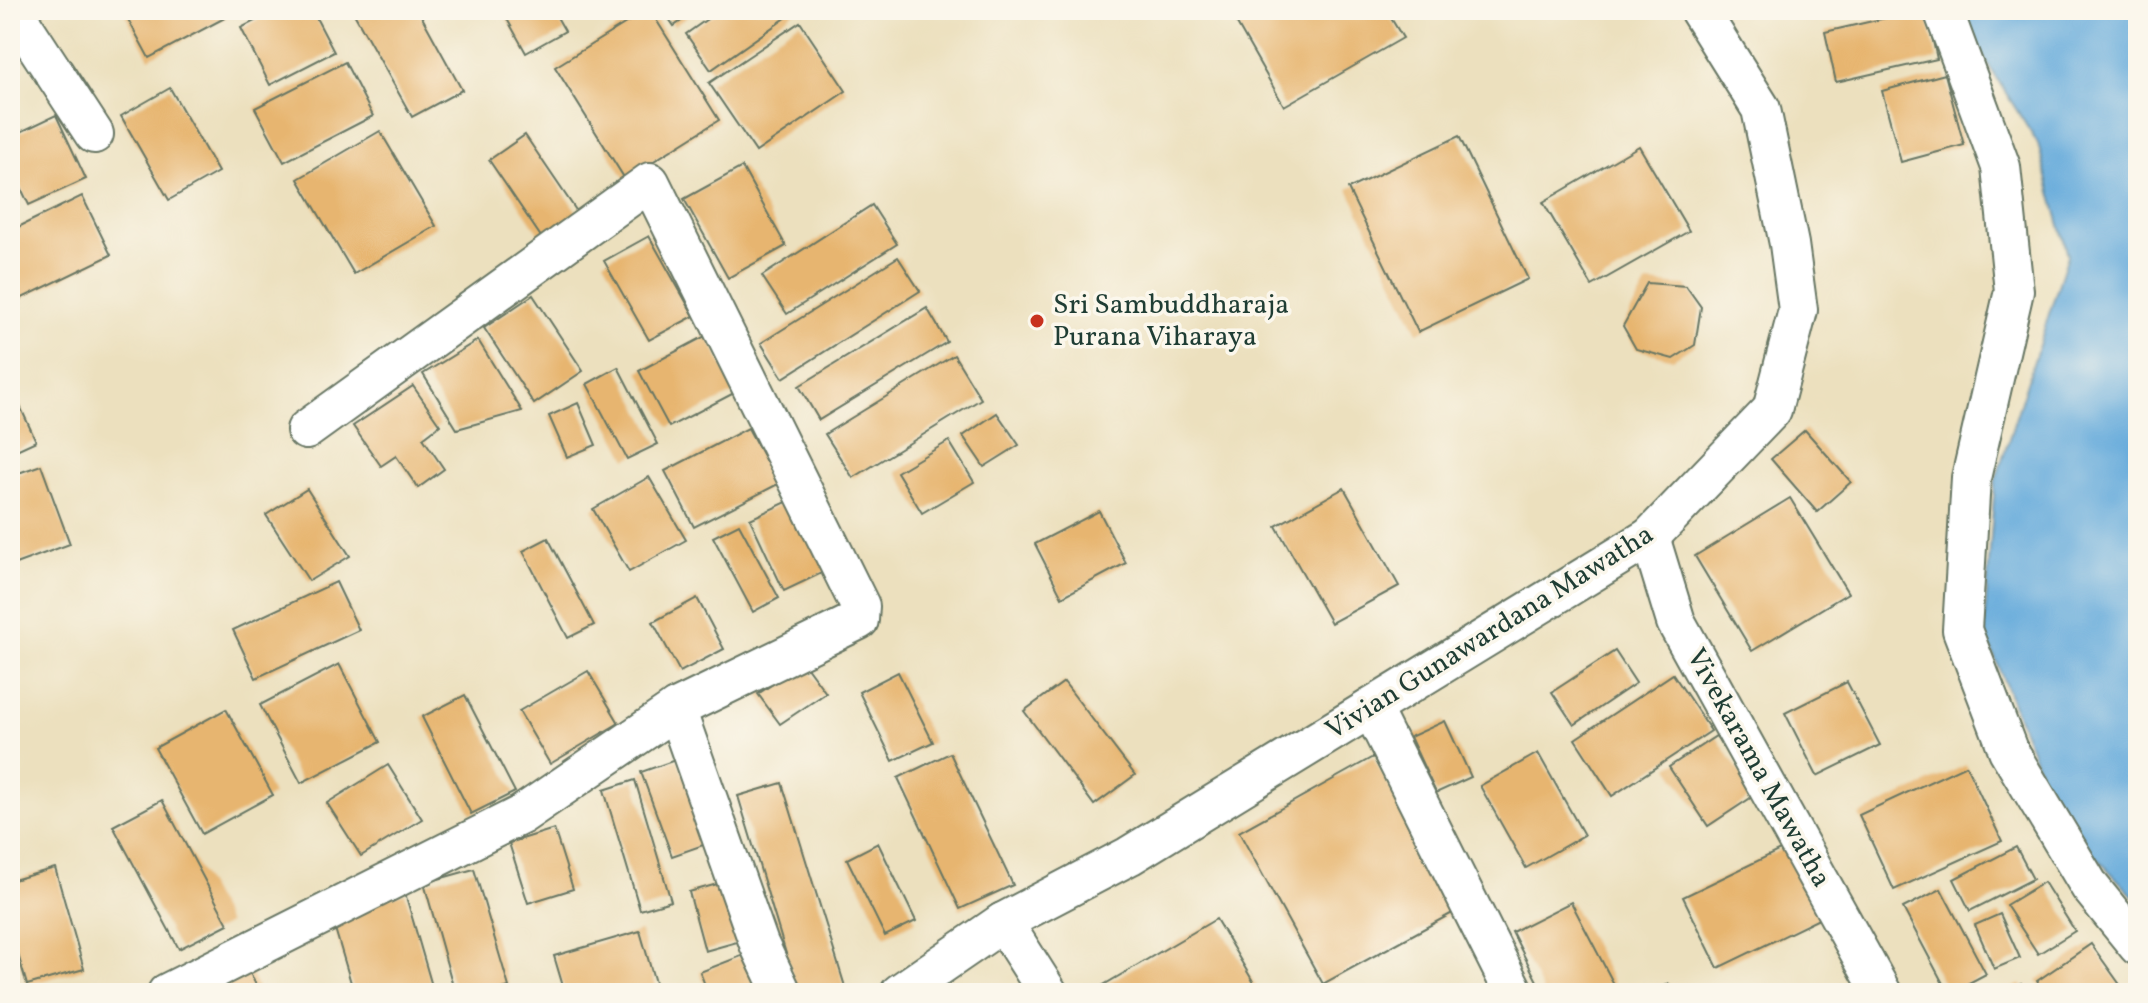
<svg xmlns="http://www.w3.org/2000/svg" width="2148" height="1003" font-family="Vollkorn,serif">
  <rect width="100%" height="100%" fill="#fbf7ec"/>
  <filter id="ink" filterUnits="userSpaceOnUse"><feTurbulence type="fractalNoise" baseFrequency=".0125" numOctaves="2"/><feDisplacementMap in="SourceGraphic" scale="16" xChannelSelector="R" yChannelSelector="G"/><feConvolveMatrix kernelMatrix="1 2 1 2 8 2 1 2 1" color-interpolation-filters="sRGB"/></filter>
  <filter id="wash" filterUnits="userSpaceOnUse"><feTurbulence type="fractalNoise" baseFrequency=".006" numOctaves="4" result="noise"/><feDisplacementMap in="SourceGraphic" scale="32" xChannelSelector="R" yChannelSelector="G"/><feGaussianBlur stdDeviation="1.8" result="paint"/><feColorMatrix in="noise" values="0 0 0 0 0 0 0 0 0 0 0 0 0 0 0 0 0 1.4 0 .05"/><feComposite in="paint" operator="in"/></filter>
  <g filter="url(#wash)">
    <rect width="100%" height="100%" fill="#ece0be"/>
    <polygon fill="#65aadb" stroke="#427488" stroke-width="2" points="1957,10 2138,10 2138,901 2057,816 1984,630 1995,482 2068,255 2038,144 1957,15"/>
    <g id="blocks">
      <g fill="#e7b570">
        <polygon points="123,10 235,10 236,12 149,58"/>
        <polygon points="276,10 312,10 334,52 270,85 241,28"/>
        <polygon points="352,10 418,10 462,90 412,117"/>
        <polygon points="502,10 553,10 565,31 526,53"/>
        <polygon points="647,10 650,10 719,120 625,179 555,67"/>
        <polygon points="663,10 697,10 674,26"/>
        <polygon points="720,10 797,10 711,70 686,34"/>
        <polygon points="1229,10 1386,10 1403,38 1284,106"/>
        <polygon points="1920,10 1926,10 1937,59 1836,82 1825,32"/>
        <polygon points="800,22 846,91 756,152 709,83"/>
        <polygon points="345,62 373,116 284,162 255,108"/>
        <polygon points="1945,74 1964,145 1901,162 1882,91"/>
        <polygon points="170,88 218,172 169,200 121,116"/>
        <polygon points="56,115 86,179 29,205 10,165 10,137"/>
        <polygon points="380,131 436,226 354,274 298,179"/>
        <polygon points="525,135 586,225 550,250 489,160"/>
        <polygon points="1459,136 1528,279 1418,332 1348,189"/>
        <polygon points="1639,146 1689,231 1592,286 1543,202"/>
        <polygon points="742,167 786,246 728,278 684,199"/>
        <polygon points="82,196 111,255 10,304 10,231"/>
        <polygon points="872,205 897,244 787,314 762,276"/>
        <polygon points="649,236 694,316 649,340 604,261"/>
        <polygon points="898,257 920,291 783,378 761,343"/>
        <polygon points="1647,283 1686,286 1701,307 1695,345 1673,359 1636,349 1623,326"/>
        <polygon points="533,295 583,371 534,404 484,328"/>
        <polygon points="927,308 947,342 819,420 799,386"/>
        <polygon points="707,335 736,392 669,427 639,371"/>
        <polygon points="478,340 522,411 457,429 423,374"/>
        <polygon points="954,355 981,399 853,478 825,434"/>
        <polygon points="618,367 658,444 627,459 587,384"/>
        <polygon points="413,386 440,425 423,438 444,469 418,488 396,456 381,466 353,426"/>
        <polygon points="578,403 596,445 567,457 549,416"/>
        <polygon points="19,404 36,441 10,453 10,408"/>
        <polygon points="997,413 1019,445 984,467 963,436"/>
        <polygon points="748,428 778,484 694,527 665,471"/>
        <polygon points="1805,430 1851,482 1817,512 1771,459"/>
        <polygon points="949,441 974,482 922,513 897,472"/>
        <polygon points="41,465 70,544 10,566 10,476"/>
        <polygon points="649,477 686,540 629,572 593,509"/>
        <polygon points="1344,488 1399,586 1331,623 1276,526"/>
        <polygon points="307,489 350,556 309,581 266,515"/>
        <polygon points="1790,498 1848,593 1752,651 1695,556"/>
        <polygon points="793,499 828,570 784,591 750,519"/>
        <polygon points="1099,511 1126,563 1062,597 1035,544"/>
        <polygon points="739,524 779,598 753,612 713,537"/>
        <polygon points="548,538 594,625 568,638 523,551"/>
        <polygon points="336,582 359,630 256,678 233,630"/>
        <polygon points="697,598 724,649 680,672 653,622"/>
        <polygon points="1615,651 1636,683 1574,725 1552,692"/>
        <polygon points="804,663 826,693 780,724 758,694"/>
        <polygon points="339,664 380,742 301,783 260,705"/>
        <polygon points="588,671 619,723 550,764 519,711"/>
        <polygon points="898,672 933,742 893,761 859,692"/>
        <polygon points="1673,674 1711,731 1612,796 1575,739"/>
        <polygon points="1064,682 1135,775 1094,805 1024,711"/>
        <polygon points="1847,682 1880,745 1817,776 1785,713"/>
        <polygon points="465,695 515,792 471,814 422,717"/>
        <polygon points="226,709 273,795 202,834 155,748"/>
        <polygon points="1445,721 1471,777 1436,793 1410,737"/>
        <polygon points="1716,736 1755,795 1708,826 1669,767"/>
        <polygon points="950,753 1013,885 960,909 898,778"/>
        <polygon points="1538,753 1584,835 1526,868 1480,786"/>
        <polygon points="1373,757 1458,910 1323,984 1239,832"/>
        <polygon points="678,759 709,843 672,856 641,772"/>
        <polygon points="388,765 422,819 361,856 327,803"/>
        <polygon points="1966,765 2002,841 1894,890 1859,815"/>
        <polygon points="635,780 671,901 640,910 604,790"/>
        <polygon points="782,783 847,993 798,993 738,796"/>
        <polygon points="162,800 228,924 179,949 113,826"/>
        <polygon points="554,829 573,889 528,903 509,843"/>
        <polygon points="878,843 916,921 885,936 847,859"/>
        <polygon points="2016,847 2033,879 1970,911 1954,879"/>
        <polygon points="1784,848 1819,919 1718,968 1683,897"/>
        <polygon points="55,868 84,969 27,985 10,927 10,881"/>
        <polygon points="474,869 509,987 489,993 455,993 424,883"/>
        <polygon points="728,881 744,940 705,951 689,892"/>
        <polygon points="2044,882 2075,931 2038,954 2006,905"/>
        <polygon points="1941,889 1986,974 1950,993 1948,993 1903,908"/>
        <polygon points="405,893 434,993 354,993 331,915"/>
        <polygon points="1571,902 1616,988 1606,993 1543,993 1512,932"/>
        <polygon points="2000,914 2020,958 1994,969 1975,925"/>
        <polygon points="1216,919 1260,993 1090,993"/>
        <polygon points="640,931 658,993 565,993 554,956"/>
        <polygon points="2091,944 2126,993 2045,993 2037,981"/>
        <polygon points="749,953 765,993 708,993 700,972"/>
        <polygon points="248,969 260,993 219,993 215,985"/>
        <polygon points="1669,984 1673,993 1647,993"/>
        <polygon points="2021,984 2025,993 2001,993"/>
      </g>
    </g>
  </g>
  <g filter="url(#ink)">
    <use href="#blocks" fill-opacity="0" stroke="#677664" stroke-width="2"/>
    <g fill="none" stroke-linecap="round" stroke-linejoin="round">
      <defs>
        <g id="minor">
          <polyline points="13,10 94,134"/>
          <polyline points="1943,10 2001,167 2014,291 1971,478 1962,630 2008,750 2090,887 2138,946"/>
          <polyline points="1650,537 1676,622 1882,993"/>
          <polyline points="1371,708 1514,993"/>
          <polyline points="676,709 759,944 782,993"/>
          <polyline points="1003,922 1048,993"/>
          <polyline points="167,993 521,815 676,709 859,620 860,606 650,182 306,430"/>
          <polyline points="900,993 1003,922 1129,856 1650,537 1772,410 1798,310 1789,244 1761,109 1699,10"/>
        </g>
      </defs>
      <use href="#minor" stroke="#677664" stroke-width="42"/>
      <use href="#minor" stroke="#fff" stroke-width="38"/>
    </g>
  </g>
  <circle fill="#c8321e" stroke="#fbf7ec" stroke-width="3" cx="1037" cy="321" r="8"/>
  <g text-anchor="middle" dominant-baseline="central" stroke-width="7" stroke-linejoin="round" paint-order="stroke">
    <g font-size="28" fill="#1f3d34" stroke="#fbf7ec" text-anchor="start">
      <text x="1053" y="305">Sri Sambuddharaja<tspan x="1053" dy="32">Purana Viharaya</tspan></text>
    </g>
    <g font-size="28" fill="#1f3d34" stroke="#fbf7ec">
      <text transform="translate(1490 633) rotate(-32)">Vivian Gunawardana Mawatha</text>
      <text transform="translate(1758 768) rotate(61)">Vivekarama Mawatha</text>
    </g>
  </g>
  <rect width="2148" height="1003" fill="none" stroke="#fbf7ec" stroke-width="40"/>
</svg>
